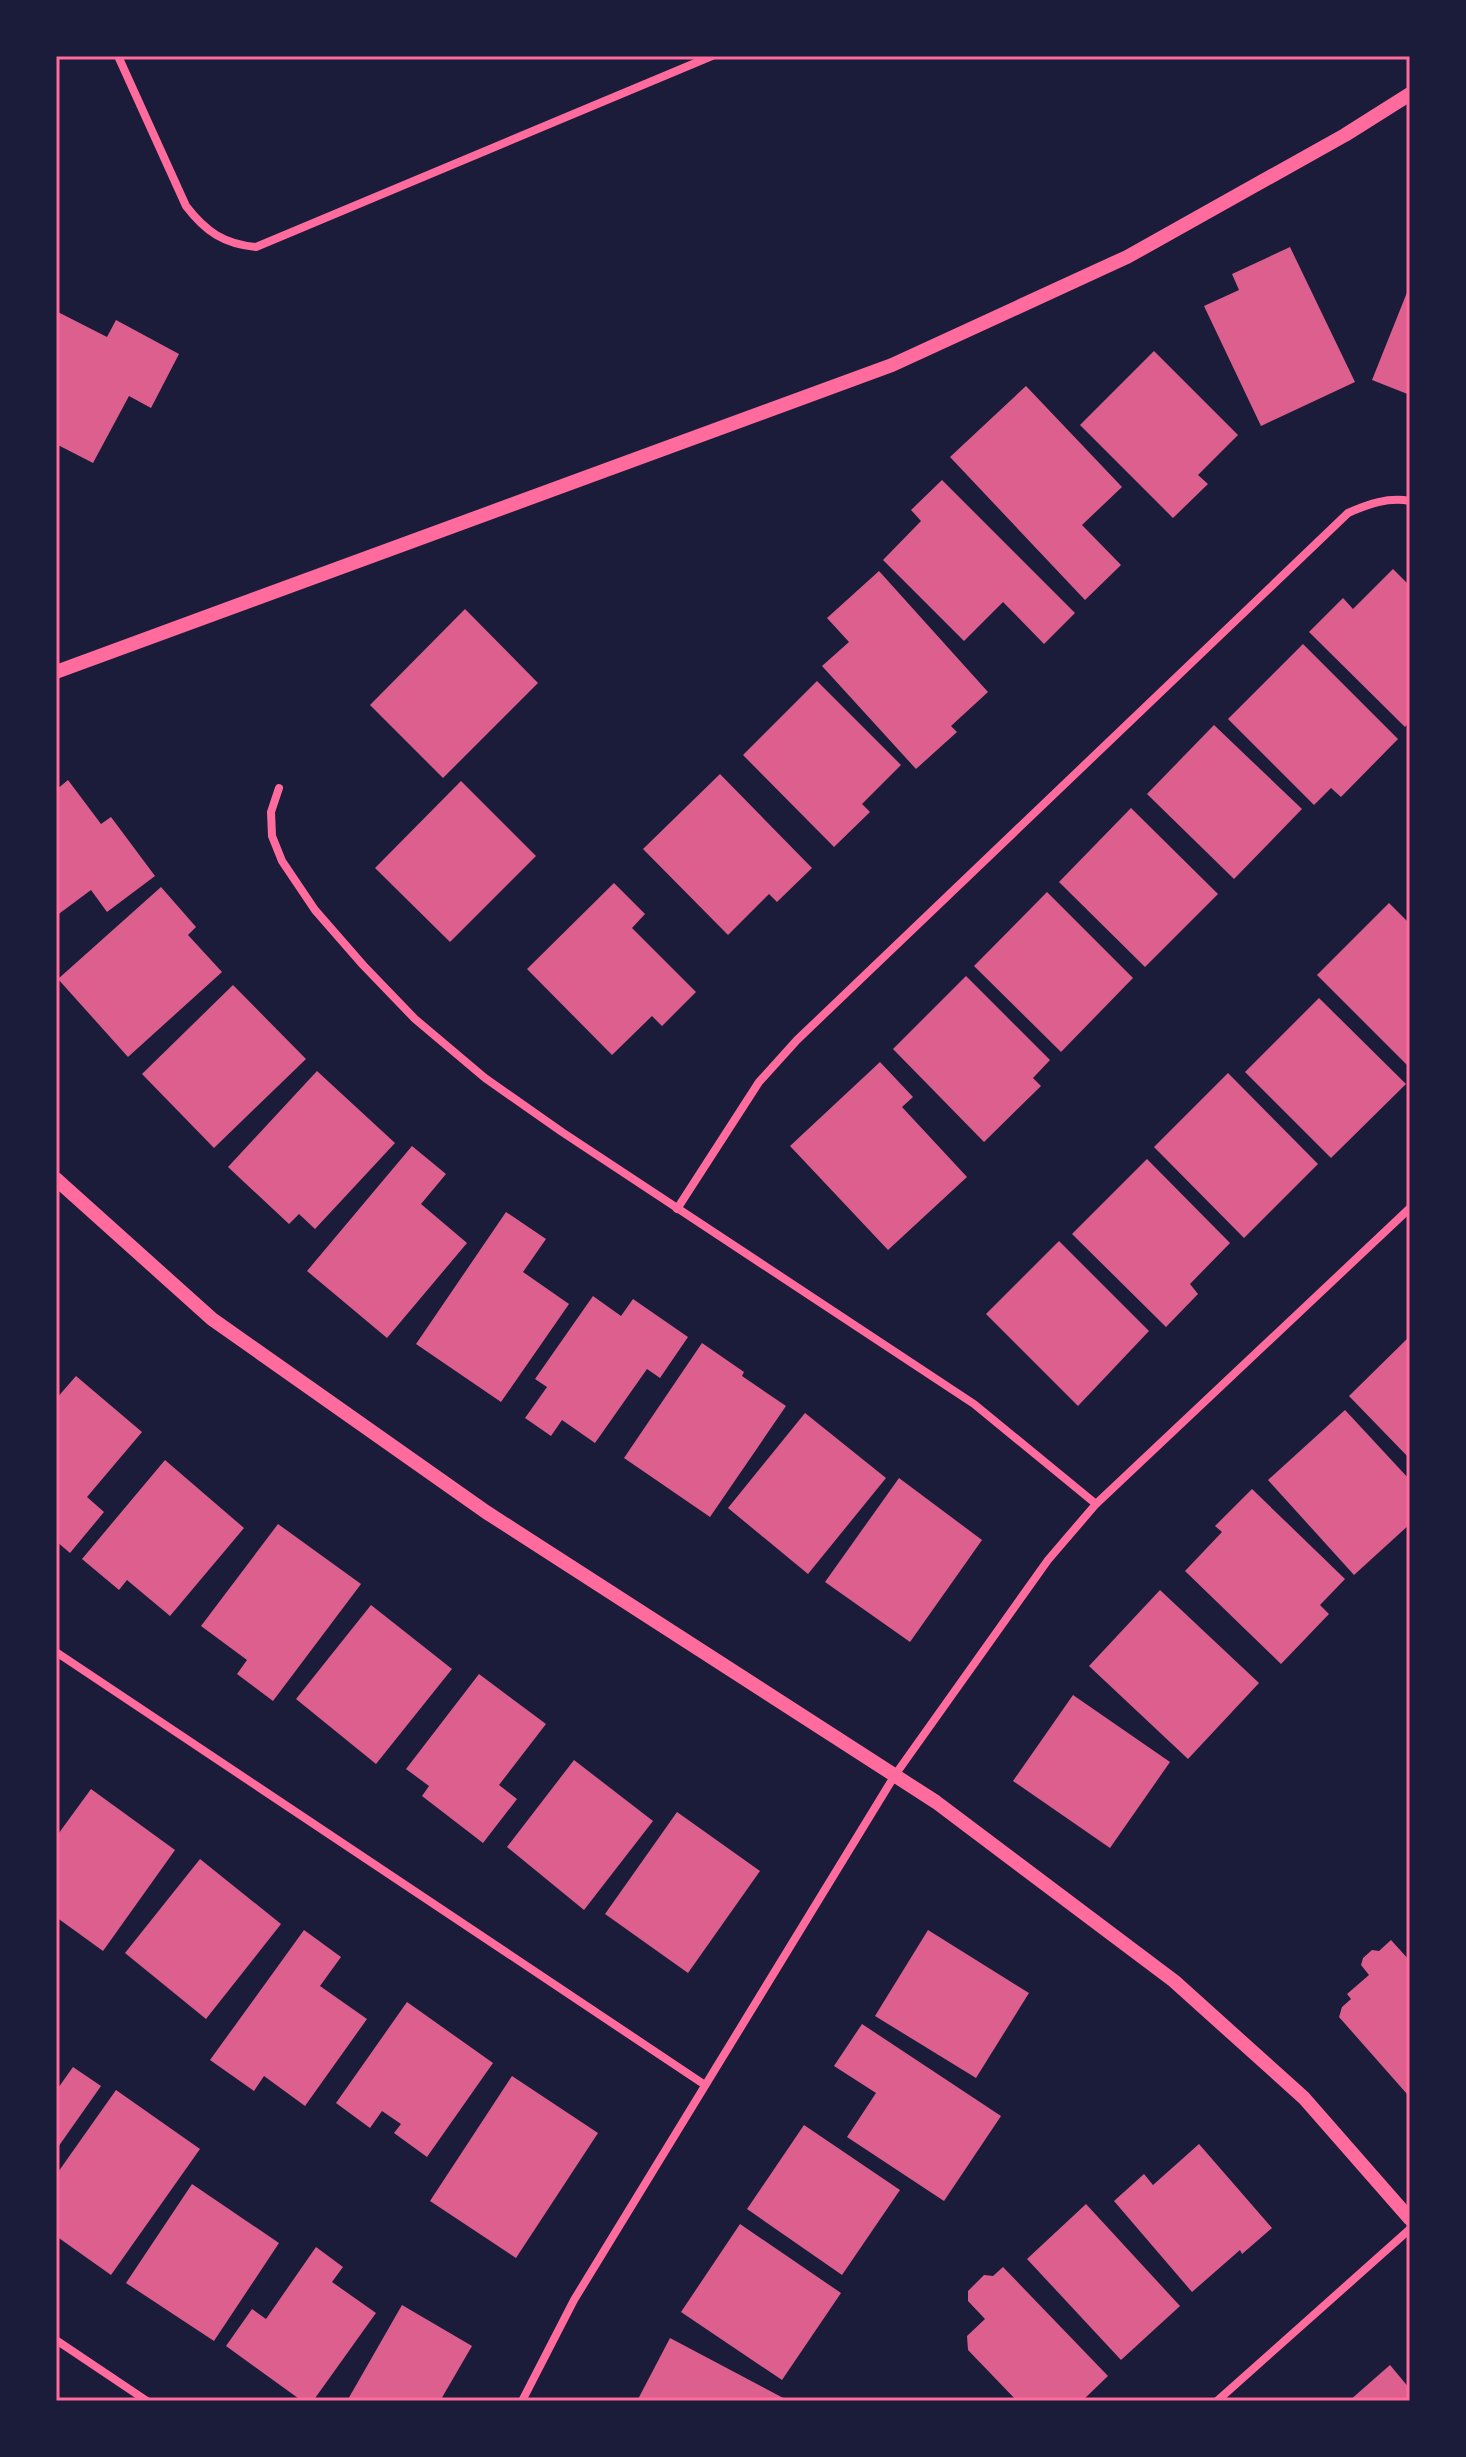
<svg xmlns="http://www.w3.org/2000/svg" width="1466" height="2457" font-family="Roboto,sans-serif">
  <rect width="100%" height="100%" fill="#1b1b3a"/>
  <g fill="#dd5f8e">
    <polygon points="1290,247 1355,382 1261,426 1204,306 1239,290 1232,274"/>
    <polygon points="1410,285 1410,395 1372,380"/>
    <polygon points="56,311 107,337 116,320 179,354 151,408 129,396 93,463 56,444"/>
    <polygon points="1154,351 1238,435 1198,475 1208,484 1173,518 1080,425"/>
    <polygon points="1026,386 1122,487 1082,525 1121,565 1085,600 950,457"/>
    <polygon points="942,480 1075,613 1044,644 1003,602 964,641 883,560 921,521 911,510"/>
    <polygon points="1393,569 1410,586 1410,721 1405,727 1309,632 1343,598 1353,609"/>
    <polygon points="879,571 988,692 951,726 957,732 916,769 822,666 849,642 827,618"/>
    <polygon points="465,609 538,683 443,778 370,705"/>
    <polygon points="1303,644 1398,739 1341,797 1331,788 1314,805 1228,719"/>
    <polygon points="817,681 901,765 862,804 870,812 834,847 743,755"/>
    <polygon points="1214,725 1302,809 1234,879 1147,794"/>
    <polygon points="720,774 812,868 777,902 769,894 728,935 643,849"/>
    <polygon points="68,780 101,824 111,817 155,876 107,912 91,890 56,916 56,790"/>
    <polygon points="461,781 536,856 450,942 375,868"/>
    <polygon points="1131,808 1218,894 1145,967 1059,882"/>
    <polygon points="614,883 645,914 632,928 696,992 662,1026 652,1016 612,1055 527,969"/>
    <polygon points="161,887 196,927 188,935 222,972 128,1057 58,979"/>
    <polygon points="1047,892 1133,978 1061,1052 974,966"/>
    <polygon points="1389,903 1410,924 1410,1064 1408,1066 1317,975"/>
    <polygon points="966,976 1050,1060 1033,1078 1041,1086 984,1142 893,1049"/>
    <polygon points="233,985 306,1059 214,1148 142,1074"/>
    <polygon points="1319,998 1406,1084 1331,1158 1245,1072"/>
    <polygon points="880,1062 913,1097 902,1107 967,1177 888,1250 790,1146"/>
    <polygon points="317,1071 395,1143 315,1229 299,1214 289,1224 228,1167"/>
    <polygon points="1228,1073 1318,1164 1244,1238 1154,1147"/>
    <polygon points="412,1146 446,1174 421,1204 467,1243 387,1338 307,1271"/>
    <polygon points="1147,1159 1230,1243 1190,1284 1198,1294 1166,1327 1072,1234"/>
    <polygon points="506,1212 546,1239 523,1272 569,1304 501,1402 416,1344"/>
    <polygon points="1059,1241 1149,1331 1078,1406 986,1314"/>
    <polygon points="593,1296 621,1316 633,1299 688,1337 660,1378 647,1369 595,1443 562,1420 551,1436 525,1418 547,1387 535,1379"/>
    <polygon points="1410,1336 1410,1459 1349,1396"/>
    <polygon points="702,1343 744,1372 742,1376 786,1406 710,1517 624,1458"/>
    <polygon points="76,1376 142,1432 87,1497 104,1512 70,1553 56,1541 56,1399"/>
    <polygon points="1345,1410 1410,1480 1410,1524 1354,1575 1268,1480"/>
    <polygon points="805,1413 886,1478 808,1574 728,1508"/>
    <polygon points="165,1460 244,1528 170,1616 127,1580 119,1590 82,1559"/>
    <polygon points="899,1478 982,1540 910,1642 825,1582"/>
    <polygon points="1252,1489 1345,1579 1320,1605 1329,1614 1281,1664 1185,1571 1222,1532 1215,1526"/>
    <polygon points="278,1524 361,1584 273,1701 237,1674 247,1660 201,1626"/>
    <polygon points="1160,1590 1259,1683 1188,1759 1089,1666"/>
    <polygon points="371,1605 452,1669 376,1764 296,1699"/>
    <polygon points="479,1674 546,1724 499,1785 517,1799 483,1843 422,1796 429,1786 406,1769"/>
    <polygon points="1073,1695 1170,1762 1110,1848 1013,1781"/>
    <polygon points="574,1760 653,1821 584,1910 507,1847"/>
    <polygon points="91,1789 175,1850 103,1951 56,1917 56,1837"/>
    <polygon points="677,1812 760,1871 688,1973 605,1914"/>
    <polygon points="200,1859 281,1924 206,2019 125,1953"/>
    <polygon points="304,1930 341,1957 320,1986 367,2019 305,2106 264,2076 254,2091 210,2060"/>
    <polygon points="928,1930 1029,1993 976,2078 875,2016"/>
    <polygon points="1391,1940 1410,1961 1410,2091 1407,2094 1339,2017 1342,2007 1351,1999 1347,1994 1369,1975 1361,1965 1363,1958 1372,1950 1379,1951"/>
    <polygon points="407,2002 493,2063 427,2157 394,2133 401,2124 382,2111 370,2128 336,2103"/>
    <polygon points="862,2024 1001,2116 944,2201 847,2137 876,2093 834,2066"/>
    <polygon points="73,2067 101,2086 56,2150 56,2091"/>
    <polygon points="512,2076 598,2133 516,2258 430,2201"/>
    <polygon points="116,2090 200,2149 111,2275 56,2236 56,2175"/>
    <polygon points="804,2125 900,2190 842,2275 747,2209"/>
    <polygon points="1199,2144 1272,2228 1242,2254 1240,2250 1192,2292 1114,2201 1144,2174 1153,2185"/>
    <polygon points="192,2184 279,2243 214,2341 126,2283"/>
    <polygon points="1086,2204 1180,2306 1121,2360 1027,2259"/>
    <polygon points="740,2224 841,2293 782,2380 681,2312"/>
    <polygon points="316,2247 343,2267 332,2282 376,2313 313,2401 302,2401 226,2346 252,2309 266,2319"/>
    <polygon points="1003,2267 1108,2376 1082,2401 1017,2401 968,2350 967,2336 985,2319 968,2301 968,2291 984,2275 993,2276"/>
    <polygon points="402,2305 472,2346 440,2401 347,2401"/>
    <polygon points="670,2338 789,2401 637,2401"/>
    <polygon points="1390,2365 1410,2389 1410,2396 1405,2401 1349,2401"/>
  </g>
  <g fill="none" stroke-linecap="round" stroke-linejoin="round">
    <g stroke="#ff6b9d" stroke-width="8">
      <path d="M118 56 186 206C206 232 224 244 256 247L712 56"/>
      <polyline points="279,788 271,812 272,836 282,861 315,910 363,965 415,1019 485,1078 562,1132 974,1404 1096,1504"/>
      <path d="M677 1209 759 1082 797 1040 1348 513C1368 504 1388 497 1410 501"/>
      <polyline points="56,1652 705,2085"/>
      <polyline points="56,2340 147,2401"/>
      <polyline points="522,2401 574,2300 895,1775 1048,1560 1096,1504 1410,1208"/>
      <polyline points="1217,2401 1410,2229"/>
    </g>
    <g stroke="#ff6b9d" stroke-width="14">
      <polyline points="56,672 892,365 1127,257 1345,135 1410,94"/>
      <polyline points="56,1179 212,1319 486,1512 936,1802 1174,1981 1304,2098 1410,2219"/>
    </g>
  </g>
  <rect width="1466" height="2457" fill="none" stroke="#1b1b3a" stroke-width="116"/>
  <rect x="58" y="58" width="1350" height="2341" fill="none" stroke="#ff6b9d" stroke-width="3"/>
</svg>
